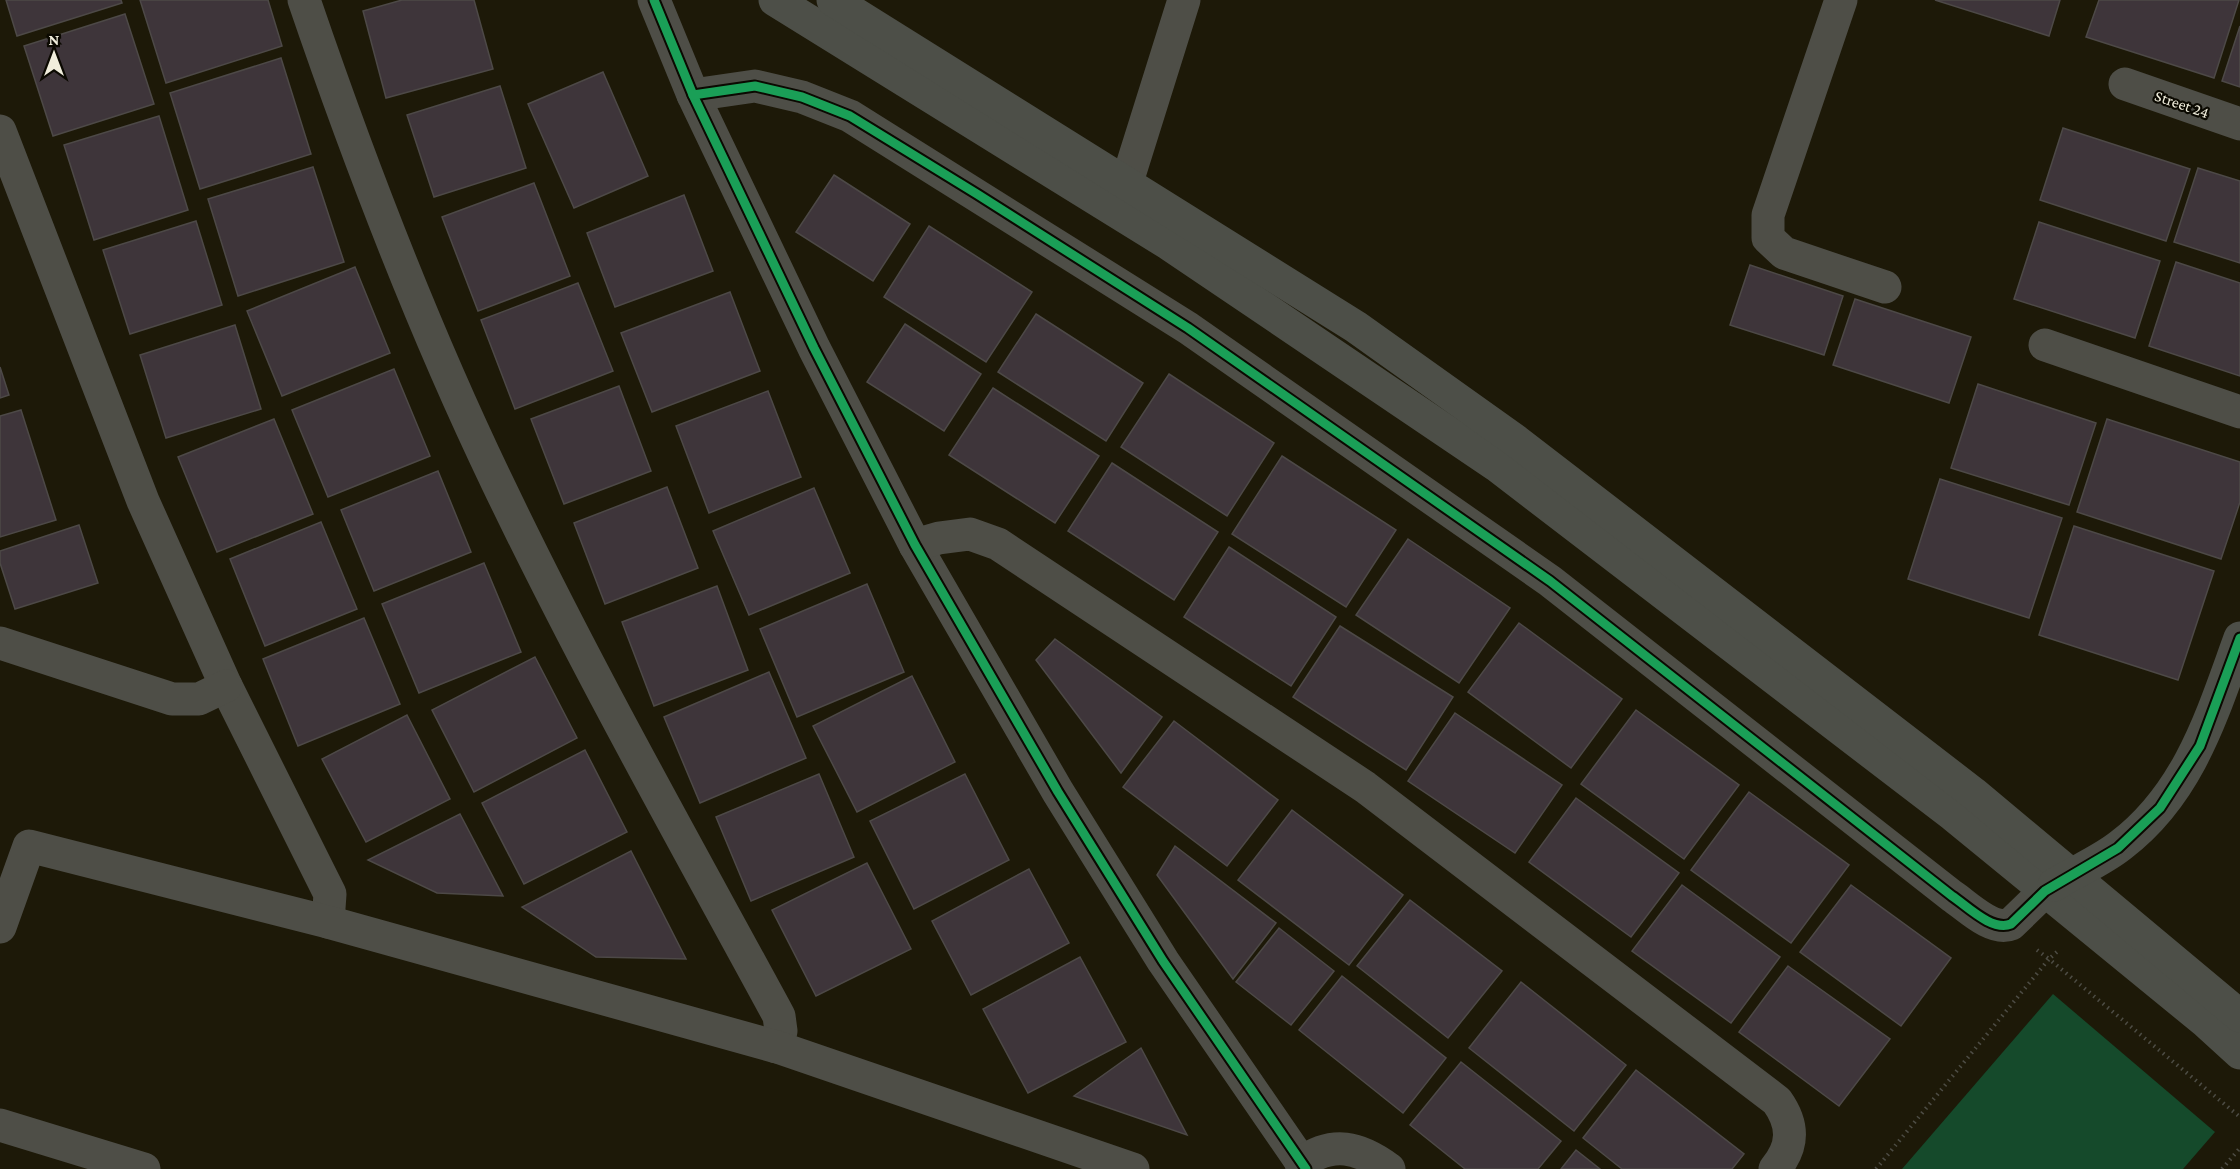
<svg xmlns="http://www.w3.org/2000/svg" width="2240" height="1169" font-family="'Crimson Pro',serif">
  <rect width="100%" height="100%" fill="#1d1908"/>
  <polygon fill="#154a2b" points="2053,994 2215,1132 2183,1169 1902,1169"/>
  <g fill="#3e353a" stroke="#4d4947" stroke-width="1.5">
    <polygon points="6,0 121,0 122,3 17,36"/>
    <polygon points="140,0 268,0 282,46 166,83"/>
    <polygon points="402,0 474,0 493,69 386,98 363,11"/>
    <polygon points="1935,0 2060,0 2049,36"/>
    <polygon points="2099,0 2239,0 2214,78 2086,37"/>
    <polygon points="125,14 154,104 53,136 24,46"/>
    <polygon points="2240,26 2240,87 2222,81"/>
    <polygon points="281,58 311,154 200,189 170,93"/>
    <polygon points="603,72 648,176 574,208 528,104"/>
    <polygon points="500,86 526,168 434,197 407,115"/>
    <polygon points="159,116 188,210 94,240 64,145"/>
    <polygon points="2063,128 2190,169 2166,241 2040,200"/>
    <polygon points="313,167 344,262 238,296 208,199"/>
    <polygon points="2198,168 2240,181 2240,263 2174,242"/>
    <polygon points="834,175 910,224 873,281 796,232"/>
    <polygon points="534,183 570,276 478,311 442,217"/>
    <polygon points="684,195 713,271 615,307 587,233"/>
    <polygon points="196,221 222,305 130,334 103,250"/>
    <polygon points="2039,222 2160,261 2135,338 2014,299"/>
    <polygon points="929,226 1032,292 986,362 884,297"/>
    <polygon points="2176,262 2240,283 2240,376 2149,346"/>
    <polygon points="1750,265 1843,296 1824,355 1730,325"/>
    <polygon points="355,267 390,353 282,396 247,311"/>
    <polygon points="578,283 613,371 515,409 481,320"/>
    <polygon points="730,292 760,371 652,412 621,333"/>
    <polygon points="1855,299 1971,337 1949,403 1833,365"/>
    <polygon points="1036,314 1143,383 1106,441 998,372"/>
    <polygon points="905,324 981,374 944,431 867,382"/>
    <polygon points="235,325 261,409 166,438 140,355"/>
    <polygon points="0,367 9,395 0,398"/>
    <polygon points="394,369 430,456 328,497 292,410"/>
    <polygon points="1169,374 1274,443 1227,516 1121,447"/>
    <polygon points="1978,384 2096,423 2069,505 1951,468"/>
    <polygon points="619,386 651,471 564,504 531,419"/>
    <polygon points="993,388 1099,456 1055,523 949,455"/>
    <polygon points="768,391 801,477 709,513 676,426"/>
    <polygon points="21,410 56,520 0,537 0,416"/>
    <polygon points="274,419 313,514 217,552 178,457"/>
    <polygon points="2107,419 2240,462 2240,502 2221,559 2077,512"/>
    <polygon points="1282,456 1396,530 1346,607 1232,534"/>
    <polygon points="1112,463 1218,532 1174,600 1068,531"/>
    <polygon points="438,471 471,552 374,591 341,510"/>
    <polygon points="1940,479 2062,518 2029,618 1908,579"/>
    <polygon points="667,487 698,568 605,604 574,523"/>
    <polygon points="814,488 850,573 749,615 713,531"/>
    <polygon points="321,522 357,609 265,646 230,559"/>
    <polygon points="79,525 98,583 15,609 0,563 0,551"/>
    <polygon points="2074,526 2214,571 2178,680 2039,635"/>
    <polygon points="1408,539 1510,608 1459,683 1356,615"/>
    <polygon points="1229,547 1336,617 1291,686 1184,617"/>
    <polygon points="484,563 521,652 419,693 382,604"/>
    <polygon points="867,584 904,672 797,717 760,629"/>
    <polygon points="717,586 748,670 654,706 622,622"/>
    <polygon points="364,618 400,704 298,746 263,659"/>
    <polygon points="1519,623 1622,699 1571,768 1468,692"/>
    <polygon points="1340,626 1453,697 1406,770 1293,697"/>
    <polygon points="1055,639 1162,717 1121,773 1036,660"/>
    <polygon points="535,657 577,738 474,792 432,710"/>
    <polygon points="769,672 806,758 700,803 664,717"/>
    <polygon points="912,676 955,762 857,812 813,726"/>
    <polygon points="1636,710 1739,785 1684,859 1581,784"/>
    <polygon points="1455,713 1562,785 1515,853 1408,781"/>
    <polygon points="407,715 450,799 366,842 322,759"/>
    <polygon points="1174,721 1278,800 1227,866 1123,787"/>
    <polygon points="585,750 627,832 524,884 482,803"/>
    <polygon points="819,774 854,857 751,901 716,817"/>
    <polygon points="965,774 1009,860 914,909 870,821"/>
    <polygon points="1749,792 1849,865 1791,943 1691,870"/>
    <polygon points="1576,798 1679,873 1631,937 1529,862"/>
    <polygon points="1292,810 1403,895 1349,965 1238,880"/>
    <polygon points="460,814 503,896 437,893 368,860"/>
    <polygon points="1175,846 1276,923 1233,979 1157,875"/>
    <polygon points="631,851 686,959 596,957 522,907"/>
    <polygon points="867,863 911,949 816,996 772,910"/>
    <polygon points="1029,869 1069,943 971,995 932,921"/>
    <polygon points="1682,885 1780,957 1731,1023 1632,951"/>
    <polygon points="1851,885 1951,958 1901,1026 1800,952"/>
    <polygon points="1410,900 1502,971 1448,1038 1357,966"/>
    <polygon points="1279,928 1334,971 1291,1025 1236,982"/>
    <polygon points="1080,957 1126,1042 1028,1093 983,1009"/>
    <polygon points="1788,966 1890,1039 1839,1106 1739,1032"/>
    <polygon points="1342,976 1446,1058 1403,1113 1299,1030"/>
    <polygon points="1521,982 1626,1065 1574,1131 1469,1048"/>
    <polygon points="1141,1048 1187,1135 1074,1096"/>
    <polygon points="1461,1062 1561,1141 1538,1169 1465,1169 1410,1125"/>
    <polygon points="1636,1070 1744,1154 1732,1169 1622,1169 1583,1138"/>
    <polygon points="1576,1150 1600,1169 1561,1169"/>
  </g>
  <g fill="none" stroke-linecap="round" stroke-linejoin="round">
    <g stroke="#4d4c44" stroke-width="4" stroke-dasharray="1.5 4.5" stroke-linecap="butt">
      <polyline points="2037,950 2049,959 2059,950"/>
      <polyline points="1876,1169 2049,959 2240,1117"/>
      <polyline points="2222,1169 2240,1148"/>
    </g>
    <g stroke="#4e4e47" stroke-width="33">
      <path d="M304 0C360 164 422 326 497 482 584 664 683 839 779 1016L781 1031 777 1047"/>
      <polyline points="654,0 693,95 814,348 915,545 1058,792 1163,961 1306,1169"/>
      <polyline points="1841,0 1768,215 1768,238 1784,253 1885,287"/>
      <polyline points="2125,84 2240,124"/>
      <path d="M693 95 755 86 802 97 850 116 1188 328 1550 581 1952 896C1966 905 1992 932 2011 924L2045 891"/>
      <polyline points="0,131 143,501 226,686 330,894 328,922"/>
      <polyline points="1126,185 1184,0"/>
      <polyline points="2045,345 2240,412"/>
      <path d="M915 545 939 538 970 534 998 544 1365 787 1777 1101C1794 1125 1794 1146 1775 1169"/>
      <polyline points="0,643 172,699 199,699 226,686"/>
      <polyline points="0,927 29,846 328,922 777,1047 1133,1169"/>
      <polyline points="0,1125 144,1169"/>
      <path d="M1301 1163C1333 1140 1359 1147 1389 1169"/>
    </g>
    <g stroke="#4d4f48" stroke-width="33">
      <polyline points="775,0 1169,244 1496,465 1953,815 2206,1022 2240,1053"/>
      <polyline points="833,0 1356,327 1516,441 1973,793 2240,1016"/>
      <path d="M2054 885C2076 871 2101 861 2121 845 2189 793 2212 715 2240 638"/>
    </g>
    <defs>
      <g id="cycleway">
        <polyline points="654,0 693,95 814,348 915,545 1058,792 1163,961 1306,1169"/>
        <path d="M693 95 755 86 802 97 850 116 977 194 1188 328 1550 581 1952 896C1966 905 1992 932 2011 924L2045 891 2118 848 2160 808 2200 746 2240 638"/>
      </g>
    </defs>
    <use href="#cycleway" stroke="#0b0901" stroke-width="13"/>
    <use href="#cycleway" stroke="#1a9f57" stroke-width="9"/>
  </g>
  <g text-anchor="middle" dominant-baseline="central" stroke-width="4.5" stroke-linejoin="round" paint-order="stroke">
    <g font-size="16" fill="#f1eedc" stroke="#0b0901">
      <text transform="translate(2182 104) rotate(19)">Street 24</text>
    </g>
  </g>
  <g transform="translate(54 54)" stroke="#0b0901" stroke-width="4.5" paint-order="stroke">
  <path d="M0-4.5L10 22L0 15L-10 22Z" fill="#f1eedc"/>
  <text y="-9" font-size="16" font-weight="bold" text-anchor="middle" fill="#f1eedc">N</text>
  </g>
</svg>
